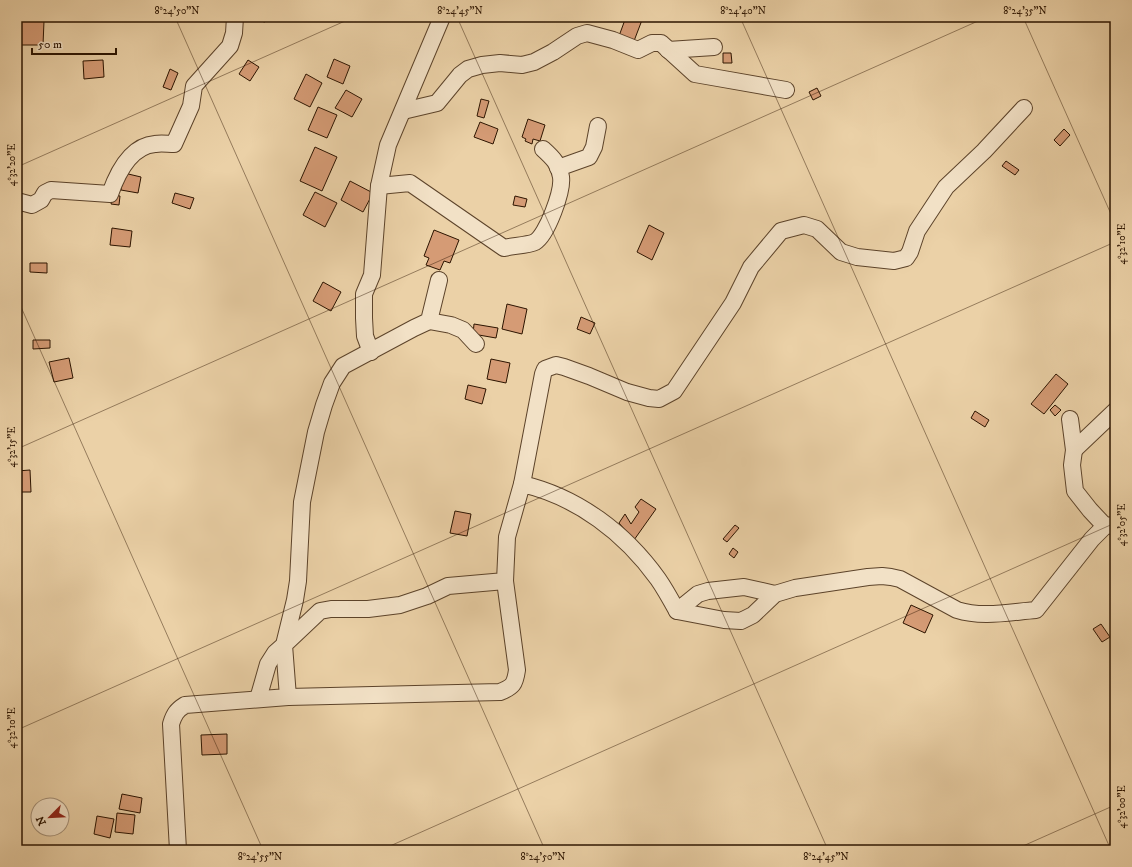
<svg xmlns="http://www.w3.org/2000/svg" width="1132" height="867" font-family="'IM FELL DW Pica',serif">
  <rect width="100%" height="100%" fill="#ebd1a7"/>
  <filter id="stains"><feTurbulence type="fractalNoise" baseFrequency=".005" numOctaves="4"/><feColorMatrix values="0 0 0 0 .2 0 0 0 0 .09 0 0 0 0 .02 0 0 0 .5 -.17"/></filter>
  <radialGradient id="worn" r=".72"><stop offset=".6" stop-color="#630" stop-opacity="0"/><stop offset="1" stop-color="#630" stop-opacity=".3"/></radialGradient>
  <g fill="#d59b75" stroke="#2c1400">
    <polygon points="124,17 145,17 125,21"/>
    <polygon points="256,17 266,17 265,22 255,20"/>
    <polygon points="626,17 632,17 642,20 634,41 619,36"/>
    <polygon points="17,21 44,21 43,45 17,45"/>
    <polygon points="723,53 731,53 732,63 723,63"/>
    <polygon points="334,59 350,66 343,84 327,77"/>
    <polygon points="103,60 104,77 84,79 83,61"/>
    <polygon points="248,60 259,67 250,81 239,74"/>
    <polygon points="170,69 178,73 171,90 163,87"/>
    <polygon points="306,74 322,83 310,107 294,99"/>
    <polygon points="817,88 821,96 813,100 809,92"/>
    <polygon points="346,90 362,99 352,117 335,108"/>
    <polygon points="481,99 489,101 484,118 477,116"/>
    <polygon points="318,107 337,115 327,138 308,130"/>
    <polygon points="528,119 545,125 540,141 533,139 532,144 525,141 526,139 522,137"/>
    <polygon points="480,122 498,129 493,144 474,137"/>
    <polygon points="1064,129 1070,135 1060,146 1054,140"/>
    <polygon points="315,147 337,157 322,191 300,181"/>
    <polygon points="1006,161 1019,170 1015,175 1002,166"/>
    <polygon points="124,173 141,177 138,193 121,190"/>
    <polygon points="350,181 373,193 363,212 341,200"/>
    <polygon points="315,192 337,203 325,227 303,215"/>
    <polygon points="175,193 194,198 190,209 172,203"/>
    <polygon points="113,195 120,196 119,205 111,204"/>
    <polygon points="515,196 527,199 525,207 513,205"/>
    <polygon points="649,225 664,233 652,260 637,252"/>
    <polygon points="112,228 132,231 130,247 110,245"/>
    <polygon points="434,230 459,240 450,263 444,261 440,270 426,265 429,258 424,256"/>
    <polygon points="30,263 47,263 47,273 30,272"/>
    <polygon points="323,282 341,292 331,311 313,301"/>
    <polygon points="507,304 527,309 522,334 502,329"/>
    <polygon points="581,317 595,323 590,334 577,329"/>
    <polygon points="474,324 498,328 496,338 473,334"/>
    <polygon points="33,340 50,340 50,348 33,349"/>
    <polygon points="69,358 73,378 54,382 49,362"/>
    <polygon points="491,359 510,363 506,383 487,379"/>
    <polygon points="1056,374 1068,384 1044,414 1031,404"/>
    <polygon points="468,385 486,389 482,404 465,399"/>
    <polygon points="1055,405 1061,410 1055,416 1050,410"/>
    <polygon points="975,411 989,420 985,427 971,418"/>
    <polygon points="30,470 31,492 17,492 17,471"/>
    <polygon points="641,499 656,509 634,540 619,523 625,514 631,524 639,512 635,507"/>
    <polygon points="455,511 471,514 467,536 450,533"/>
    <polygon points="735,525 739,528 727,542 723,539"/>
    <polygon points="733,548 738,552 734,558 729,554"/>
    <polygon points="911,605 933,615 925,633 903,623"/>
    <polygon points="1101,624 1110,637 1102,642 1093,629"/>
    <polygon points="227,734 227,754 202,755 201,735"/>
    <polygon points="122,794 142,798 140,813 119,809"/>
    <polygon points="117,813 135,815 133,834 115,832"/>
    <polygon points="97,816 114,819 110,838 94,834"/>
  </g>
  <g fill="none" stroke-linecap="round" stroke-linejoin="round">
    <defs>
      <g id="minor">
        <polyline points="668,50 714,47"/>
        <polyline points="403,111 437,103 460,75 468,69 482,65 500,63 522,65 534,62 553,52 577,36 587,33 613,40 638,50 652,43 661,43 695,74 786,90"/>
        <polyline points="558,168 589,157 594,147 598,126"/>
        <path d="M379 186 410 183 504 248C512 246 529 245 535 242 547 235 563 191 561 177 559 164 553 158 543 149"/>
        <path d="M17 201 32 205 41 200 45 193 51 190 110 194C117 174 130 146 155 144 161 143 168 144 174 144L191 106 194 86 230 46 234 33 235 17"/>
        <polyline points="429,321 451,325 463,330 476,344"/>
        <polyline points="371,352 365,336 364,318 364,294 372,275 379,186 388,145 442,17"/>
        <polyline points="1070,419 1074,450 1072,465 1075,491 1090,510 1105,526"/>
        <polyline points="1074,450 1115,411"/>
        <polyline points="522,484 543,374 545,369 556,365 564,367 589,376 627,392 649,398 659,399 674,391 733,303 751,267 781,231 804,225 817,229 841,252 857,257 894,261 906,258 910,252 917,231 946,187 984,151 1024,108"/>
        <polyline points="677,611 698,594 708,591 744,587 775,594"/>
        <path d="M288 697 500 692C513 687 515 684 517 670L505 581"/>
        <polyline points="258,699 268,664 275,653 284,645 295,600 298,581 302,502 316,432 324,405 332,383 343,366 414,328 429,321 439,280"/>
        <path d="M178 850 171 724C174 714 177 710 185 705L288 697 284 645 320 611 331 609H368L400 605 427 596 448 586 505 581 507 537 522 484C578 497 625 533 658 579 665 589 671 600 677 611L724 620 741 621 753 615 775 594 795 588 868 577 882 576 891 577 900 579 957 610C982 618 1010 612 1036 610L1092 539 1105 526 1115 525"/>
      </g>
    </defs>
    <use href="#minor" stroke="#5c432a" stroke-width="18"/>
    <use href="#minor" stroke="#f2e1c6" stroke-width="16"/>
  </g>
  <path fill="none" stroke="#2c1400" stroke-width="1" stroke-opacity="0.45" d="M175 17 545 850M457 17 828 850M740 17 1111 850M1023 17 1115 223M17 167 354 17M17 298 263 850M17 449 987 17M17 730 1115 242M381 850 1115 523M1014 850 1115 805"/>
  <rect width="1132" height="867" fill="none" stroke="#ebd1a7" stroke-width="44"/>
  <g transform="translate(50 817) rotate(246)"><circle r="19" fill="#f2e1c6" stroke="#a38f77"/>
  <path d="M0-3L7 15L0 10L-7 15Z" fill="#8f2418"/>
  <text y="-6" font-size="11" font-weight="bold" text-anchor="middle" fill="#2c1400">N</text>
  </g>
  <path d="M32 48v6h84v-6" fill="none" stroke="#2c1400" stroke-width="2"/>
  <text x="38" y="48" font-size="12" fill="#2c1400" stroke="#f2e1c6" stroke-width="3" paint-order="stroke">50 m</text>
  <rect x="22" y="22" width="1088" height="823" fill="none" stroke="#2c1400" stroke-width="1.5"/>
  <g font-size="10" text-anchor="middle" fill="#2c1400">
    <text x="177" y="14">8°24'50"N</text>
    <text x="460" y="14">8°24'45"N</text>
    <text x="743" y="14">8°24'40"N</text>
    <text x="1025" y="14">8°24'35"N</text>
    <text transform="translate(11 165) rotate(-90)" y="4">4°32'20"E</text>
    <text transform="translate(1121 244) rotate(-90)" y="4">4°32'10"E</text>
    <text transform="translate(11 447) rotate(-90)" y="4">4°32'15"E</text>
    <text transform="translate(1121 525) rotate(-90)" y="4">4°32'05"E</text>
    <text transform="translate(11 728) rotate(-90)" y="4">4°32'10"E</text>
    <text transform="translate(1121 807) rotate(-90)" y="4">4°32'00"E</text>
    <text x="260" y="860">8°24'55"N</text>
    <text x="543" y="860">8°24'50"N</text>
    <text x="826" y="860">8°24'45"N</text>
  </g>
  <rect width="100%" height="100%" filter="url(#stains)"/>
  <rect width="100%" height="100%" fill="url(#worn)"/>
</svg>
